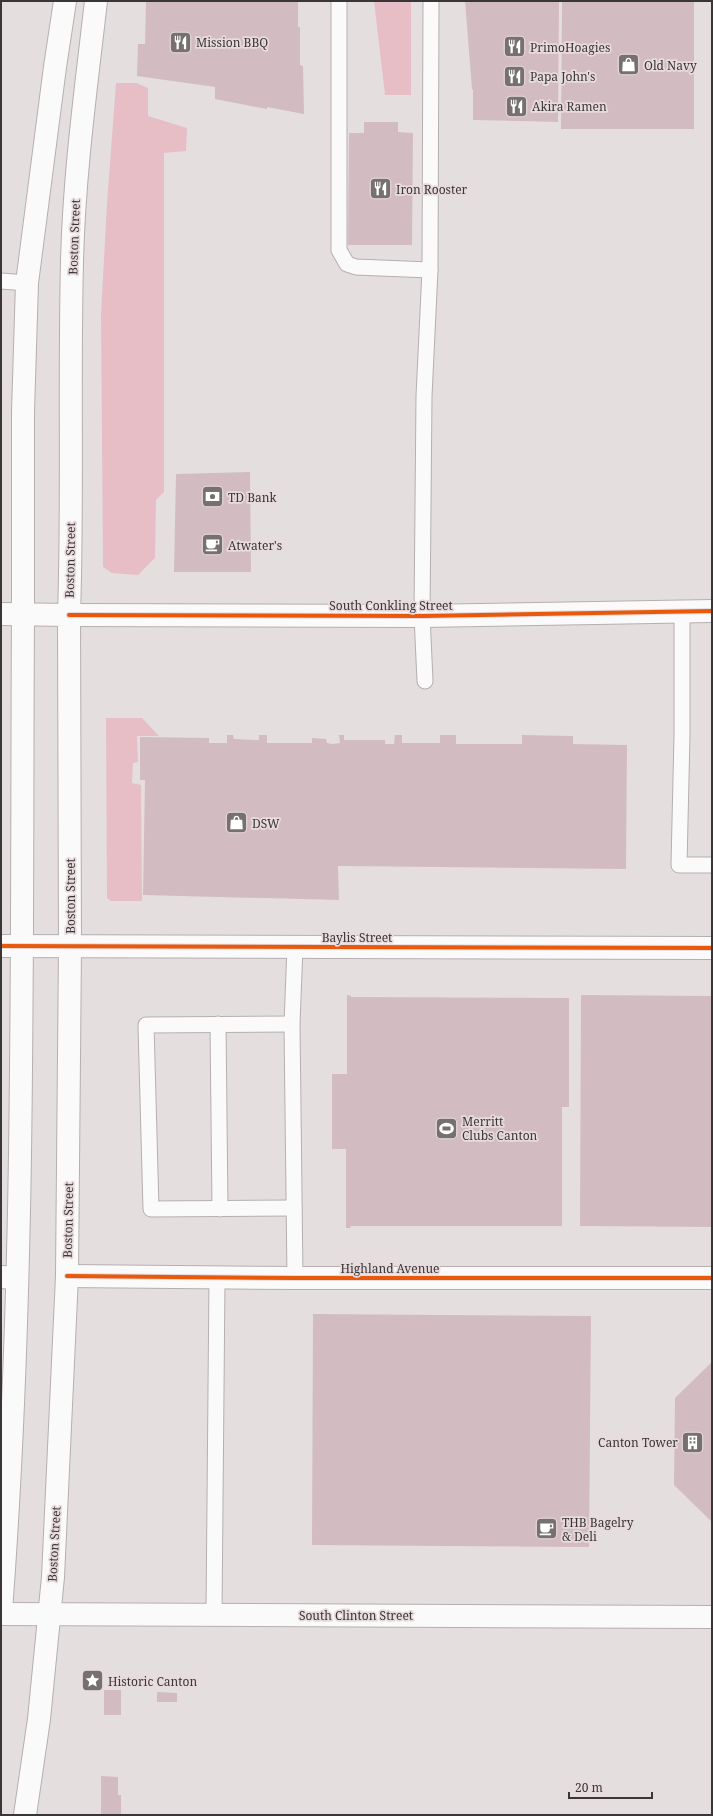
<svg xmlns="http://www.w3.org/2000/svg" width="713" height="1816" font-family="'Noto Serif',serif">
  <rect width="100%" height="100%" fill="#e5dedf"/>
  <g fill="#e7bec5">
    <polygon points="374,1 411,1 411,95 385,95"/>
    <polygon points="116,83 136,83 148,88 148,116 187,128 186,151 164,153 164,492 156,500 155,558 138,575 112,573 103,567 101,314 107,204"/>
    <polygon points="106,718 142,718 159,736 137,736 138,762 133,763 132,783 141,785 142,901 111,901 107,898"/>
  </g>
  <g fill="#d2bcc1">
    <polygon points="146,1 298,1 298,27 300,27 300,65 303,66 304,114 267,107 267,109 215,99 215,87 137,76 138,44 145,44"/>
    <polygon points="465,1 559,1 558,122 473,120 473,90 472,89"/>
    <polygon points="562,1 694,1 694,129 561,129"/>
    <polygon points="364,122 398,122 398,132 413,133 412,245 348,245 349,133 364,133"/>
    <polygon points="250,472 251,572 174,572 176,474"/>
    <polygon points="227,735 233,735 234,739 259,740 259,735 267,735 267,743 312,743 312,738 326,739 327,743 332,744 340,743 339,735 344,735 344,740 385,740 385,744 394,744 395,735 402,735 402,743 440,743 440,735 456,735 456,744 522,744 522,735 573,736 573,744 627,745 626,869 338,866 339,900 143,895 145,780 140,780 140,737 209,738 209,743 227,743"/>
    <polygon points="347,995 351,996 351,997 569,998 569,1107 562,1107 562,1226 350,1226 351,1228 346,1228 346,1149 332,1149 332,1074 347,1074"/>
    <polygon points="581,995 712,996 712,1227 580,1226"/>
    <polygon points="313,1314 591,1316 589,1547 312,1545"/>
    <polygon points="712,1362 712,1522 674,1485 675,1398"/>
    <rect x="104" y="1690" width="17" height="25"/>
    <polygon points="157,1692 177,1693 177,1702 157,1702"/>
    <polygon points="101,1776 118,1777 118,1795 121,1795 121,1815 101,1815"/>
  </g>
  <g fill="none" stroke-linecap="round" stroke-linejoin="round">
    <defs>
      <g id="lane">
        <polyline points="339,1 339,250 347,264 356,267 430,270"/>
        <polyline points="1,281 27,283"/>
        <polyline points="682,611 682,735 679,865 712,865"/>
        <polyline points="425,681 422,616 424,396 430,270 431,1"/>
        <polyline points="295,947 292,1024 295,1278"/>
        <polyline points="218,1024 220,1209"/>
        <polyline points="292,1024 146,1025 151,1209 294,1208"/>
        <polyline points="214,1615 217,1278"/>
      </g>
      <g id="street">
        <polyline points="69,615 422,616 712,611"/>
        <polyline points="1,946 712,948"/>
        <polyline points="67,1276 295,1278 712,1278"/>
      </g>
      <g id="secondary">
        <polyline points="23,614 23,412 27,283 55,67 65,1"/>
        <path d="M69 615C73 497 69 380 72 262 74 175 86 88 96 1"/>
        <polyline points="1,1277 17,1278"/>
        <polyline points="1,1614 712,1617"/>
      </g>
      <g id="primary">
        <polyline points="1,614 69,615 70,947 67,1276 53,1577 39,1719 25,1815"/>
        <path d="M1 1611C26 1279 21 946 23 614"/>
      </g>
    </defs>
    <use href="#lane" stroke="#b5afb0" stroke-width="17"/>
    <use href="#street" stroke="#b5afb0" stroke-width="24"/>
    <use href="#secondary" stroke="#b5afb0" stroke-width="24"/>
    <use href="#primary" stroke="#b5afb0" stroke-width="24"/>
    <use href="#lane" stroke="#fbfafa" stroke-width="15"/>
    <use href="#street" stroke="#fbfafa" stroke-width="22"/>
    <use href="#secondary" stroke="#fbfafa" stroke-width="22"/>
    <use href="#primary" stroke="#fbfafa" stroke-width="22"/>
    <defs>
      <g id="cycleway">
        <polyline points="69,615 422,616 712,611"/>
        <polyline points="1,946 712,948"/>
        <polyline points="67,1276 295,1278 712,1278"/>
      </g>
    </defs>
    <use href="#cycleway" stroke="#e8dbdd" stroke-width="6"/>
    <use href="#cycleway" stroke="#e8590c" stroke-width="4"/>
  </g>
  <defs>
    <symbol id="restaurant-square" viewBox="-11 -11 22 22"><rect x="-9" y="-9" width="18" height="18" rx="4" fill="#767071" stroke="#e8dbdd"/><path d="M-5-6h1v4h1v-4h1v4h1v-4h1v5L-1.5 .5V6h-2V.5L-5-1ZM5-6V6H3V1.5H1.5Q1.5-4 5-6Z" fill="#fff"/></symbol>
    <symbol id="shop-square" viewBox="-11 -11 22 22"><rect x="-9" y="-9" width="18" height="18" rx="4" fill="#767071" stroke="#e8dbdd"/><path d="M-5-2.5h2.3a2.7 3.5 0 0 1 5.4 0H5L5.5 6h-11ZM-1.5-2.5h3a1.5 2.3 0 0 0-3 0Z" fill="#fff"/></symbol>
    <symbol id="bank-square" viewBox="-11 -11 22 22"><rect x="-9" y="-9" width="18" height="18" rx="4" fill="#767071" stroke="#e8dbdd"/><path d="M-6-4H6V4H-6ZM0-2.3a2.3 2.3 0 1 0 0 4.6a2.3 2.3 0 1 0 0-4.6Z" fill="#fff"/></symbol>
    <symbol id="cafe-square" viewBox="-11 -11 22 22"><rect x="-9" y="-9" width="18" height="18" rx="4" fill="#767071" stroke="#e8dbdd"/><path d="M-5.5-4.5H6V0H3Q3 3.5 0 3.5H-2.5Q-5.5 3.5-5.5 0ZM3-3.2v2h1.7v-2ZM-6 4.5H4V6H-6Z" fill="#fff"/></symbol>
    <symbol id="stadium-square" viewBox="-11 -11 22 22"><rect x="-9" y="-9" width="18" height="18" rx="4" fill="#767071" stroke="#e8dbdd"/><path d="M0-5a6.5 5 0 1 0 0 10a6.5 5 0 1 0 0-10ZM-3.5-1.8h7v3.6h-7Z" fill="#fff"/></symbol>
    <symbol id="building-square" viewBox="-11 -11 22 22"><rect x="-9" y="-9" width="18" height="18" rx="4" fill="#767071" stroke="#e8dbdd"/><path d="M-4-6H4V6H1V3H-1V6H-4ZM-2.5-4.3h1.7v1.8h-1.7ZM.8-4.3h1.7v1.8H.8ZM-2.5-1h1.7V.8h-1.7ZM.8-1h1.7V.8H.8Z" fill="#fff"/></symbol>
    <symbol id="sight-square" viewBox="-11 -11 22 22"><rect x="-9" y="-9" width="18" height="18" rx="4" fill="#767071" stroke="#e8dbdd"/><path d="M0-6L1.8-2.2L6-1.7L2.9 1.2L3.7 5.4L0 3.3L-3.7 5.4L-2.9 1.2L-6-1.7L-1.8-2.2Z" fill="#fff"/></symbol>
  </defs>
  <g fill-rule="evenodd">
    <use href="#restaurant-square" x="168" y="30" width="25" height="25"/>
    <use href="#restaurant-square" x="502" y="34" width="25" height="25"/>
    <use href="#shop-square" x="616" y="52" width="25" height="25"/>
    <use href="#restaurant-square" x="502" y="64" width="25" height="25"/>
    <use href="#restaurant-square" x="504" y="94" width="25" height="25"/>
    <use href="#restaurant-square" x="368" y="176" width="25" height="25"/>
    <use href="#bank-square" x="200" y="484" width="25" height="25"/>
    <use href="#cafe-square" x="200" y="532" width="25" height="25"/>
    <use href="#shop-square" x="224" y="810" width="25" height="25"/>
    <use href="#stadium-square" x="434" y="1116" width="25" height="25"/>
    <use href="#building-square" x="680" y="1430" width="25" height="25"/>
    <use href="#cafe-square" x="534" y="1516" width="25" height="25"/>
    <use href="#sight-square" x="80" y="1668" width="25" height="25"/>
  </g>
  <g text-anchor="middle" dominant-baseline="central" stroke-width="3.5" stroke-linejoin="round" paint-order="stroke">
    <g font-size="12" fill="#3a3536" stroke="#e8dbdd" text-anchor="start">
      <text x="196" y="42">Mission BBQ</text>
      <text x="530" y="47">PrimoHoagies</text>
      <text x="644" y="65">Old Navy</text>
      <text x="530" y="76">Papa John's</text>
      <text x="532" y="106">Akira Ramen</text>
      <text x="396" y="189">Iron Rooster</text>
      <text x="228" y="497">TD Bank</text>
      <text x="228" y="545">Atwater's</text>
      <text x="252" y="823">DSW</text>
      <text x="462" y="1121">Merritt<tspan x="462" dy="14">Clubs Canton</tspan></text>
      <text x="678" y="1442" text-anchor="end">Canton Tower</text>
      <text x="562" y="1522">THB Bagelry<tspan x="562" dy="14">&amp; Deli</tspan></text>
      <text x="108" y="1681">Historic Canton</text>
    </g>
    <g font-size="12" fill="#3a3536" stroke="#e8dbdd">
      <text transform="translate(74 237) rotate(-88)">Boston Street</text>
      <text transform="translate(70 560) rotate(-89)">Boston Street</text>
      <text x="391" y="605">South Conkling Street</text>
      <text transform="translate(70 896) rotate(-90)">Boston Street</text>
      <text x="357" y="937">Baylis Street</text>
      <text transform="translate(68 1220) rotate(-89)">Boston Street</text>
      <text x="390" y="1268">Highland Avenue</text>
      <text transform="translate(54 1544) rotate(-87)">Boston Street</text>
      <text x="356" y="1615">South Clinton Street</text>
    </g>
  </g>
  <rect width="713" height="1816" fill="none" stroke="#3a3536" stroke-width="4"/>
  <path d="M569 1792v6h83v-6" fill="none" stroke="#3a3536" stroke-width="2"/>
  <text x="575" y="1792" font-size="12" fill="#3a3536" stroke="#e8dbdd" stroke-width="3" paint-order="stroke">20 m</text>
</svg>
